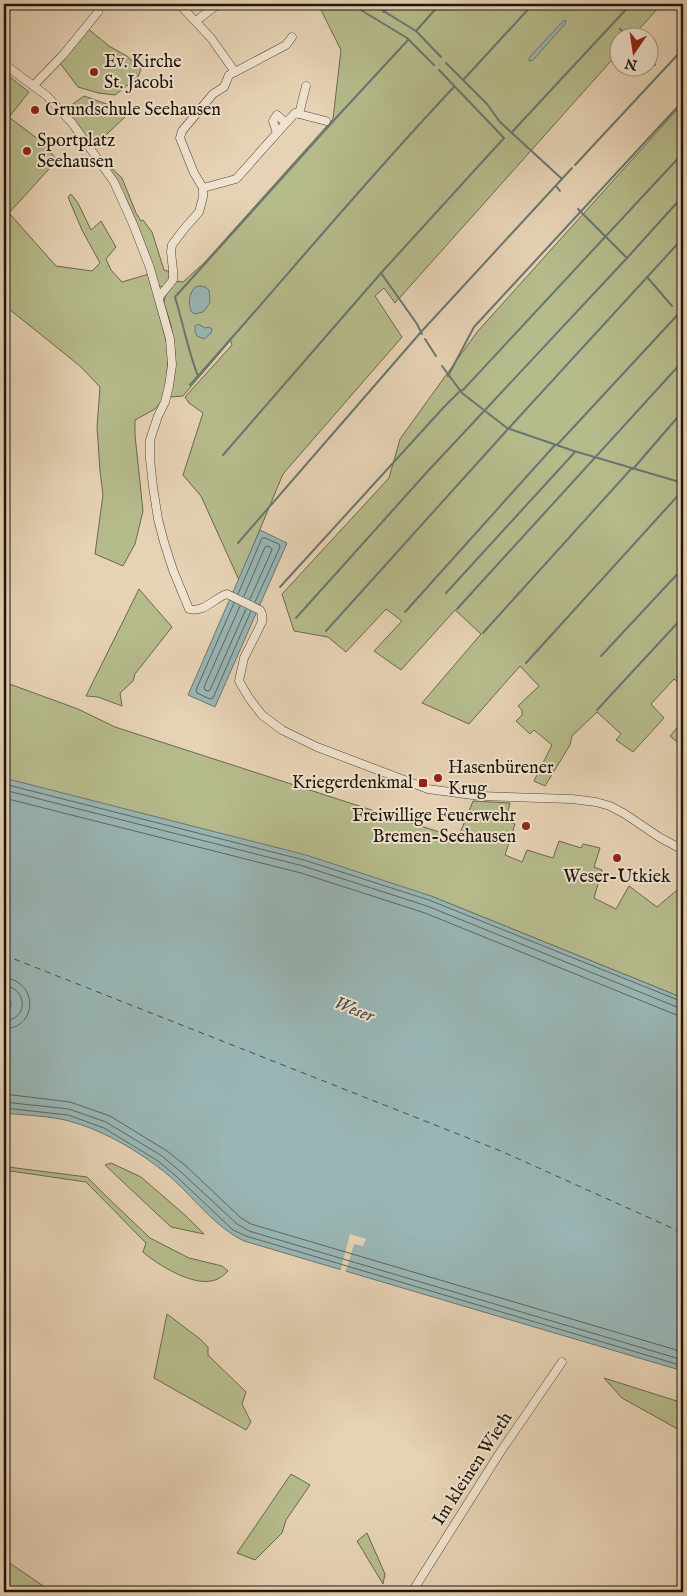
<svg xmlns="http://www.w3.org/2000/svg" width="687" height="1596" font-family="'IM FELL English',serif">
  <rect width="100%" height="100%" fill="#e6d2b4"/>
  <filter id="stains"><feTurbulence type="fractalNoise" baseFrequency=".004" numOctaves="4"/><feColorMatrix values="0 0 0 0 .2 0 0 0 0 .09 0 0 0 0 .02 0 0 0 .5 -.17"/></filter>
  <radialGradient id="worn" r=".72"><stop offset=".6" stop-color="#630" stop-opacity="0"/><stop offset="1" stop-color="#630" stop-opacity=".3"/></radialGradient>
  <g fill="#b6bb8c" stroke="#6a684c">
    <polygon points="318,4 662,4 632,37 620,38 619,52 395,303 384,288 375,296 402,337 283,474 239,580 201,496 183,475 203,413 189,403 185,397 232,345 230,338 230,341 183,396 170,397 175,353 171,325 164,303 165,297 175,281 183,282 204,263 333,119 341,50"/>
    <polygon points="87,28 109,46 127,56 141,69 138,77 115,95 98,93 78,87 60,63"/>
    <polygon points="4,70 11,78 29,92 9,117 43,143 57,160 9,213 56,266 92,271 100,263 82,230 68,197 71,194 78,203 91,230 101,221 116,247 106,259 111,270 122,282 149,274 168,348 167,385 162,401 155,409 135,420 135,435 143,511 135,544 123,566 95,554 103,495 100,471 97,427 100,387 80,366 4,305"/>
    <polygon points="84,96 112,106 126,116 93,147 66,109"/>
    <polygon points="683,103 683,686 674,679 651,704 664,718 633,752 616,740 621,734 597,712 572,736 570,745 545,786 534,781 552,745 534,730 530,734 516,721 522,715 522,710 518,706 539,686 520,666 469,724 422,703 481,634 455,610 401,670 374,651 402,621 386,609 346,652 328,637 294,631 282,594 389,478 400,439 477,332"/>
    <path d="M101 162H105L122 178 136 213 141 221 143 220 152 232 164 270 171 272V279L167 285 161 287 158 284C144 244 131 194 101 162Z"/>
    <polygon points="139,589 172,627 135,674 133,681 120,693 122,706 98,697 86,696"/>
    <polygon points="4,682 78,709 115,727 458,838 473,801 510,803 506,819 515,824 505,855 522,862 527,850 553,858 559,841 581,848 583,844 600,848 594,867 602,870 594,898 616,909 629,886 657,907 683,885 683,998 431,896 4,780"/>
    <polygon points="683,721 683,747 670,736"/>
    <polygon points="111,1163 141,1177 186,1216 204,1234 171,1227 105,1165"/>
    <path d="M8 1167 87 1177 107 1197 150 1238 189 1258 222 1266 228 1271C223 1276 218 1280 211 1281 191 1285 158 1265 143 1252L146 1243 86 1182 4 1170Z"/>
    <polygon points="167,1314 200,1339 208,1347 208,1355 246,1392 242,1404 251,1422 246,1430 154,1378"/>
    <polygon points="604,1378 683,1403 683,1432 622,1398"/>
    <polygon points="291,1474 310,1485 286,1520 282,1533 255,1560 237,1553"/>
    <polygon points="367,1533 385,1574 383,1584 357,1541"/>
    <polygon points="4,1559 52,1592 14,1592 4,1581"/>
  </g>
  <g fill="#99b6b5" stroke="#687671">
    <polygon points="564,20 566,21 565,24 533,60 529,61 529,58"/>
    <path d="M200 286 205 287 209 290 210 303 203 312 195 314 191 311C188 301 189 295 195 287Z"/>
    <polygon points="198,324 205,328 209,327 212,329 211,333 204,339 197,336 195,331 195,326"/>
    <polygon points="260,530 287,543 215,707 188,695"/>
    <path d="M4 778 306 855 431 896 683 998V1371L244 1241C217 1228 197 1202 175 1181 146 1155 106 1131 69 1121 50 1116 24 1115 4 1113V1010L9 1009 11 1006V1001L4 997Z"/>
  </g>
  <polygon fill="#e6d2b4" points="350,1234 366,1239 363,1246 354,1244 345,1274 340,1272"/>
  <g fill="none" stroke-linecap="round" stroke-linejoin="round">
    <g stroke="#5c6660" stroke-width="1">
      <polyline points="238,594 262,538 265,538 279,544 280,547 255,602"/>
      <polyline points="244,596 265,547 267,546 270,547 272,550 250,599"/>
      <polyline points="234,603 196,690 197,693 210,699 213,698 251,611"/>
      <polyline points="240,606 204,687 205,690 208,691 210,690 246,609"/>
      <polyline points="4,784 304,860 429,900 683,1002"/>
      <polyline points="4,790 303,866 427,906 677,1007 683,1008"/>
      <polyline points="4,798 301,873 425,913 674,1014 683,1016"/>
      <path d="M4 978C38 980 39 1028 4 1029"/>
      <path d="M4 986C28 987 29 1020 4 1021"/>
      <polyline points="4,1094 70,1102 110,1116 167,1151 186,1166 241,1218 251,1224 683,1352"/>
      <polyline points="4,1102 69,1109 106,1122 162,1156 181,1172 237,1224 249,1231 683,1360"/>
      <polyline points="4,1108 68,1115 104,1128 158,1161 176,1176 233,1230 246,1236 683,1366"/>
    </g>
    <g stroke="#687671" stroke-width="2">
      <polyline points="351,4 407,38 434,65"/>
      <polyline points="372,4 416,31 441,57"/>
      <polyline points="384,12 392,4"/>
      <polyline points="620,29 629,38"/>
      <polyline points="416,31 440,4"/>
      <polyline points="650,59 655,65"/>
      <polyline points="446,63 487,104 500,122 562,179"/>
      <polyline points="464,79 533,4"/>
      <polyline points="512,132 631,4"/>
      <polyline points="575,165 683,49"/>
      <polyline points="556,186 560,191"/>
      <polyline points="627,258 683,196"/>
      <polyline points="647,277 672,306"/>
      <polyline points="422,334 417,324 381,273 504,138 439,70"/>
      <polyline points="425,339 436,356"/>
      <polyline points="442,366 462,393 507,428 574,451 683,483"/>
      <path d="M198 376C188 351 183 323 175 297L336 118 408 40"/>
      <polyline points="448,376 474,327 683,101"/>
      <path d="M190 385C279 286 363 183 454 87"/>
      <polyline points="557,445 683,309"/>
      <polyline points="223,455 381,273"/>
      <polyline points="633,469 683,411"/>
      <polyline points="238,543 421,332 572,168"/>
      <polyline points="280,587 444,407 460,391 463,390 683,153"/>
      <polyline points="446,593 575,452"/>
      <polyline points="457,609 683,361"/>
      <polyline points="405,612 555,445"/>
      <polyline points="296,618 428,471 627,258 578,209"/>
      <polyline points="326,631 508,429 683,238"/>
      <polyline points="483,633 632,468"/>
      <polyline points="601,656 683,568"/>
      <polyline points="526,663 683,490"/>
      <polyline points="677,677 683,670"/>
      <polyline points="597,710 683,617"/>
    </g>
    <polyline stroke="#4a4d47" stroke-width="1" stroke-dasharray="6 5" stroke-linecap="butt" points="4,955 501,1151 683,1233"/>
    <defs>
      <g id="minor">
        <polyline points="276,4 277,5"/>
        <polyline points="196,21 218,4"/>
        <path d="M4 64 47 96 72 123 114 182 133 224 150 268 170 339 172 365 169 386 165 402 158 416 150 440V459L153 487 158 519 164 542 173 570 189 609C204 613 214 598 227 594L260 610 262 614V622L244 658 239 681 249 698 262 715 282 730 317 747 428 789 480 796 572 799 596 802 610 806 625 814 659 837 683 850"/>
        <polyline points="235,72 286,45 292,37"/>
        <polyline points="33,86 63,55 98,12"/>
        <polyline points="299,114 306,86"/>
        <polyline points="277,133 273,121 277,115 286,123"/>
        <polyline points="203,188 236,179 295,113 326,121"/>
        <polyline points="159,297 173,280 173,270 171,252 172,245 184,229 199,212 203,197 203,188 194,173 180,138 182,131 213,94 224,87 229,75 235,72 211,38 179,4"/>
        <polyline points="412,1592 499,1454 562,1362"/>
      </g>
    </defs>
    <use href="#minor" stroke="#514436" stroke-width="9"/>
    <use href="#minor" stroke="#efe2ce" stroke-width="8"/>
  </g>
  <g fill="#8f2418" stroke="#efe2ce" stroke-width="2">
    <circle cx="94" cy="72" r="5"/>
    <circle cx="35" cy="110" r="5"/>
    <circle cx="27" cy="151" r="5"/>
    <circle cx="438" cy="778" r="5"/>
    <rect x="418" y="778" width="10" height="10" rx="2.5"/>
    <circle cx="526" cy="826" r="5"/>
    <circle cx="617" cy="858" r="5"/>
  </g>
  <g text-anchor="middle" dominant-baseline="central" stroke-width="4" stroke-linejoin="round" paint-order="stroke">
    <g font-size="18" fill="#1f150c" stroke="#efe2ce" text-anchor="start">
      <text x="104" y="62">Ev. Kirche<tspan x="104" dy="21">St. Jacobi</tspan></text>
      <text x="45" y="110">Grundschule Seehausen</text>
      <text x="37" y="141">Sportplatz<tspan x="37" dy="21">Seehausen</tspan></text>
      <text x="448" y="768">Hasenbürener<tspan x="448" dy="21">Krug</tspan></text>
      <text x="413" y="783" text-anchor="end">Kriegerdenkmal</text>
      <text x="516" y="816" text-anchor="end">Freiwillige Feuerwehr<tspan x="516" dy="21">Bremen-Seehausen</tspan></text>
      <text x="617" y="877" text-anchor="middle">Weser-Utkiek</text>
    </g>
    <g font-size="18" fill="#1f150c" stroke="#efe2ce">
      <text transform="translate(473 1469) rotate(-57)">Im kleinen Wieth</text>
    </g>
    <g font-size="19" font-style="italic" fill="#4a4d47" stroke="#efe2ce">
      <text transform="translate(354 1010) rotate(21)">Weser</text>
    </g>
  </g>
  <rect width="687" height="1596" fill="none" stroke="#e6d2b4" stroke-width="20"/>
  <rect x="5" y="5" width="677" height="1586" fill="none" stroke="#1f150c" stroke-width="2.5"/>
  <rect x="10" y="10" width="667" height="1576" fill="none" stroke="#1f150c"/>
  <g transform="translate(634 52) rotate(193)"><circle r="24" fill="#efe2ce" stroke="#9c9080"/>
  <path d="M0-4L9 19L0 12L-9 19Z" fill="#8f2418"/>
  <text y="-8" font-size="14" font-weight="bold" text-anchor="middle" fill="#1f150c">N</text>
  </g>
  <rect width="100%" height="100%" filter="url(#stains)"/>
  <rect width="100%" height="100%" fill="url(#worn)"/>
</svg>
